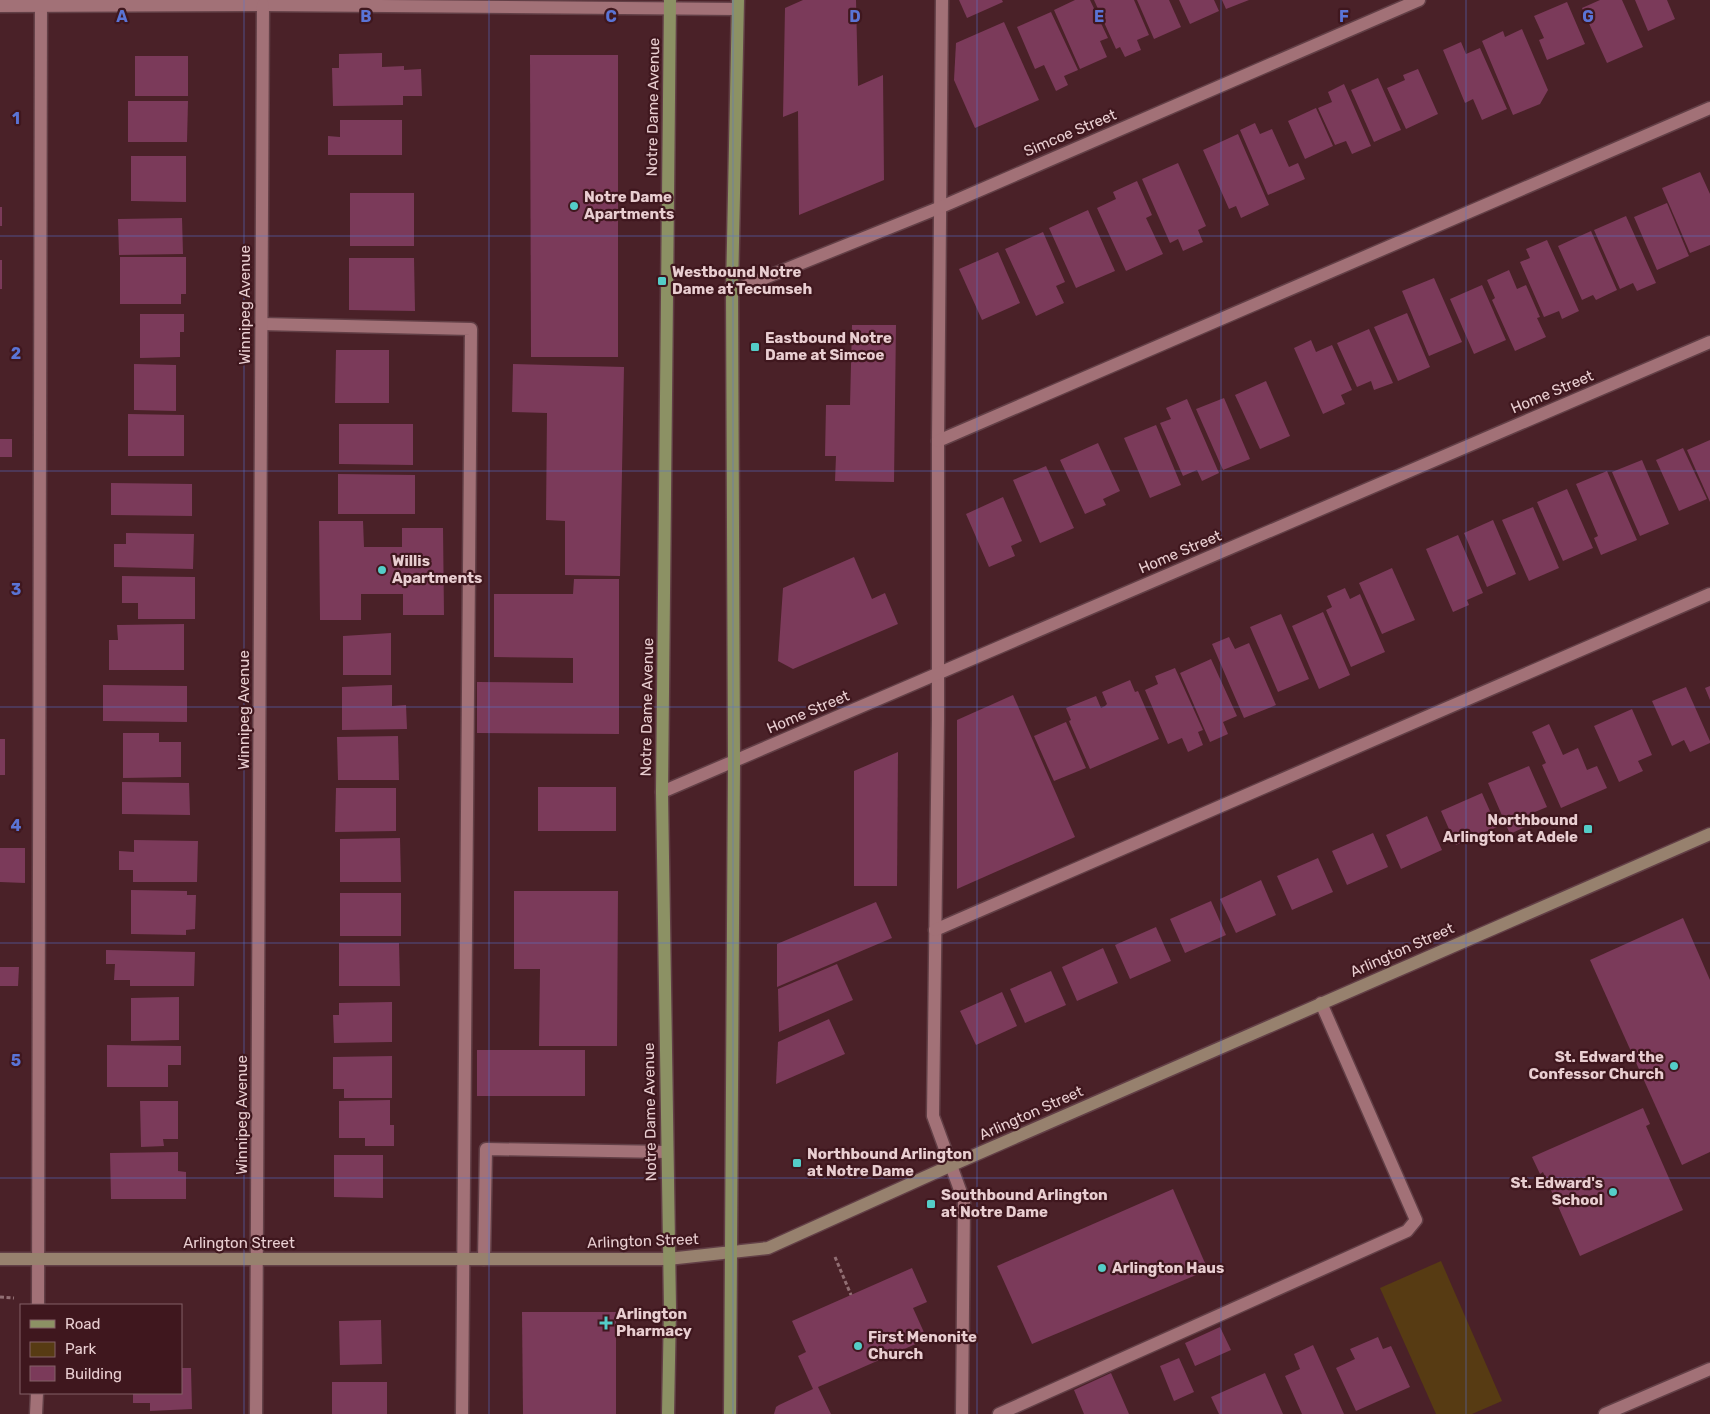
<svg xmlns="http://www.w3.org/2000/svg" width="1710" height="1414" font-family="Rubik,sans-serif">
  <rect width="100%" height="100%" fill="#4a2128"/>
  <polygon fill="#573b13" points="1441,1261 1502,1401 1472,1414 1436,1414 1380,1288"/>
  <g fill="#7b3a5a">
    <polygon points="803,0 856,0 858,86 883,75 884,180 799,215 798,111 783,117 785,8"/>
    <polygon points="959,0 1002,0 1003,2 967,18"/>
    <polygon points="1075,0 1090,0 1108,38 1100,41 1107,57 1080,69 1054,10"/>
    <polygon points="1094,0 1134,0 1149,35 1137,40 1141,50 1125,57 1120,47 1116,49"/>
    <polygon points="1137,0 1169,0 1181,27 1154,39"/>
    <polygon points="1179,0 1214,0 1219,11 1190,24"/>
    <polygon points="1222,0 1249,0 1226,9"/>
    <polygon points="1600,0 1622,0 1643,47 1607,63 1582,8"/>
    <polygon points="1635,0 1667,0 1675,19 1648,31"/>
    <polygon points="1567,2 1585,44 1547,60 1539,40 1544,38 1534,16"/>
    <polygon points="1051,12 1078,70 1064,76 1068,85 1056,91 1044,65 1035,69 1017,27"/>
    <polygon points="1004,22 1039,100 975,128 954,80 956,43"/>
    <polygon points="1522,29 1548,90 1540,104 1513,115 1482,41 1503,31 1505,37"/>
    <polygon points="1461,42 1466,54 1480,48 1507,109 1482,120 1473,99 1465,103 1443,50"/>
    <polygon points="382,53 382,67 404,66 404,70 421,69 422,96 403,96 403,105 333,106 332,68 339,68 339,54"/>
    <polygon points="530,55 618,55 618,357 531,357"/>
    <rect x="135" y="56" width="53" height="40"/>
    <polygon points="1418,69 1438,114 1406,129 1387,88 1405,80 1403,75"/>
    <polygon points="1378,78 1401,130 1374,142 1351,90"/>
    <polygon points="1344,84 1371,146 1352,154 1346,141 1335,145 1318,108 1332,102 1328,92"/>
    <polygon points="128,101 188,101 187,142 128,142"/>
    <polygon points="1316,108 1333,146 1305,159 1288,121"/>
    <polygon points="340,120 402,120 402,155 328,155 328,136 340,137"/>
    <polygon points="1255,123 1260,134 1272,129 1289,167 1298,163 1305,179 1268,195 1240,130"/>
    <polygon points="1238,134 1269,205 1241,218 1236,206 1229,209 1203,150"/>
    <polygon points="131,156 186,156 186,202 131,201"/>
    <polygon points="1178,163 1206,226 1198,230 1203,242 1183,251 1178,239 1170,243 1142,179"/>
    <polygon points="1700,172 1710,194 1710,245 1690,253 1662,188"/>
    <polygon points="1137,181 1152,215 1146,218 1163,254 1126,271 1097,208 1116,199 1113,192"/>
    <rect x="350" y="193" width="64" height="53"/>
    <polygon points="1667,203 1689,256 1657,270 1634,217"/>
    <rect x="0" y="207" width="2" height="19"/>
    <polygon points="1088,210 1115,271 1076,288 1049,228"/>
    <polygon points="1626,216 1656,283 1637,291 1633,283 1620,289 1594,230"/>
    <polygon points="182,218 183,254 119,255 118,219"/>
    <polygon points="1591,231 1617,290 1596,300 1593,295 1582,300 1558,246"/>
    <polygon points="1043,232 1065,282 1056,286 1064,303 1036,316 1005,249"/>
    <polygon points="1547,240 1579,311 1562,319 1559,311 1544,317 1520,262 1530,258 1526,249"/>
    <polygon points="998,252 1020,303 982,320 959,269"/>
    <polygon points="120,257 186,257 186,294 181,294 181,304 120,304"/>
    <polygon points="349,258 414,258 415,311 349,310"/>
    <rect x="0" y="260" width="2" height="29"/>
    <polygon points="1509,270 1517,289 1526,285 1540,317 1537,318 1546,337 1515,351 1492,300 1495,298 1487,280"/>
    <polygon points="1434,278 1462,342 1429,356 1402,291"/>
    <polygon points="1482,285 1506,340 1474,354 1450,299"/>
    <polygon points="1407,313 1430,367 1398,381 1374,327"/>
    <polygon points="140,314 184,314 184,332 180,332 180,357 140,358"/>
    <polygon points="852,325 896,325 894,482 835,481 836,456 825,456 826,405 850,405"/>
    <polygon points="1369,329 1393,383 1374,390 1371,381 1357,387 1337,343"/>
    <polygon points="1311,340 1316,352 1332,345 1352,390 1341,395 1345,404 1323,414 1294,348"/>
    <polygon points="336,350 389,350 389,403 335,403"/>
    <polygon points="134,364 176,365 176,411 134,410"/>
    <polygon points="513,364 624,367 620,576 565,575 565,521 546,520 547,413 512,412"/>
    <polygon points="1266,381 1290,436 1260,449 1235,395"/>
    <polygon points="1224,398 1250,459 1223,470 1196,409"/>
    <polygon points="1187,399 1219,473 1202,481 1197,470 1183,476 1160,423 1171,419 1166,408"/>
    <polygon points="128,414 184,415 184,456 128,456"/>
    <polygon points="339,424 413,424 413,465 339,464"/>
    <polygon points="1156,425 1181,485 1150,498 1124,438"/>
    <rect x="0" y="439" width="12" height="18"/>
    <polygon points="1710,440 1710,502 1687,450"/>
    <polygon points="1098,443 1120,491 1103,499 1106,505 1085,514 1060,460"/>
    <polygon points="1683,448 1707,499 1679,511 1656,460"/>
    <polygon points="1642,460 1669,524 1640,536 1612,472"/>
    <polygon points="1046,466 1074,528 1040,543 1013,480"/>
    <polygon points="1607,471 1637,540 1601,555 1594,538 1598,536 1576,484"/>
    <polygon points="338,474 415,475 415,514 338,514"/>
    <polygon points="111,483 192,484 192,516 111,515"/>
    <polygon points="1567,489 1593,548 1563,561 1537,502"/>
    <polygon points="1003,497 1022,541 1011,546 1015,556 989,567 966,514"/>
    <polygon points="1533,507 1559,568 1529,581 1502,520"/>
    <polygon points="1493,520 1516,574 1487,587 1464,533"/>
    <polygon points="319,521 363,521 364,547 402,547 402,528 443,528 444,615 403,615 403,594 361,594 361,620 320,620"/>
    <polygon points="126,533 194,534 193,569 114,567 114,544 126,544"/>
    <polygon points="1458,535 1483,593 1467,600 1469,605 1453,612 1426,549"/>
    <polygon points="854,557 872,599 885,593 898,624 793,669 778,661 783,588"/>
    <polygon points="1392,568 1415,620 1382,634 1359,583"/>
    <polygon points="122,576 195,577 195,619 138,619 138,603 122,603"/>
    <polygon points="574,579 619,579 619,734 477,733 477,682 573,683 573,658 494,657 494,594 573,594"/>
    <polygon points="1345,588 1350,599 1360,594 1385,652 1351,667 1326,610 1332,607 1327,596"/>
    <polygon points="1323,612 1350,675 1319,689 1292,626"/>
    <polygon points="1281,614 1309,679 1278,692 1250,627"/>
    <polygon points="184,624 184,670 109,670 109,640 118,640 117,625"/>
    <polygon points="391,633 391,675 343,675 343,636"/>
    <polygon points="1229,637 1235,649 1249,643 1276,705 1244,718 1212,644"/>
    <polygon points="1211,659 1237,716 1223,722 1228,734 1210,742 1180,673"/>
    <polygon points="1175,668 1203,730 1198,732 1203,745 1188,752 1182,738 1168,744 1145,690 1158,684 1155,676"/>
    <polygon points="1130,680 1135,692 1138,691 1159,739 1090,769 1069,721 1071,720 1066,708 1096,696 1101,708 1105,706 1107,704 1102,692"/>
    <polygon points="103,685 187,686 187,722 103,721"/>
    <polygon points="392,685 392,706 406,705 407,729 342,730 342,687"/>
    <polygon points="1710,686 1710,700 1705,688"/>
    <polygon points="1686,687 1710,741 1710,743 1690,752 1684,740 1672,746 1652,701"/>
    <polygon points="1013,695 1075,837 957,889 957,720"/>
    <polygon points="1632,709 1652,755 1638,761 1643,771 1619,782 1594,726"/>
    <polygon points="1066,722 1086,768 1054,781 1034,736"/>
    <polygon points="1549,724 1563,755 1578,748 1587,770 1597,766 1607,788 1561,808 1542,765 1546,763 1532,732"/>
    <polygon points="123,733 159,733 159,742 181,742 181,777 123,778"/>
    <polygon points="398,736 399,780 338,780 337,737"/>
    <rect x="0" y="739" width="5" height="36"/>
    <polygon points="898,752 897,886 854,886 854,771"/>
    <polygon points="1529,766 1547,807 1525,816 1529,825 1510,834 1488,783"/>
    <polygon points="122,782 189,783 190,815 122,814"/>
    <rect x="538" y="787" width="78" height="44"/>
    <polygon points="336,788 396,788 396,831 335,832"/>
    <polygon points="1482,793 1497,827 1456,845 1441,811"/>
    <polygon points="1427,816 1442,850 1401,869 1386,835"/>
    <polygon points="1373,833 1388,867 1347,885 1332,851"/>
    <polygon points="400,838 401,882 340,882 340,839"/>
    <polygon points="134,840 198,841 197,882 133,882 133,870 119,870 119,851 134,852"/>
    <polygon points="0,848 25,848 25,883 0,882"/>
    <polygon points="1318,858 1333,892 1292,910 1277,876"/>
    <polygon points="1261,880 1276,915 1236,933 1220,899"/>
    <polygon points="131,890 187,891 187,895 196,895 195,929 186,930 186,935 131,934"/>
    <polygon points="514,891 618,891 617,1046 539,1046 540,969 514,969"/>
    <rect x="340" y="893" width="61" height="43"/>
    <polygon points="1211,901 1226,935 1185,953 1170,919"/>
    <polygon points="876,902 892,938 777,987 777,944"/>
    <polygon points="1683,918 1710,980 1710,1152 1682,1165 1590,960"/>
    <polygon points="1156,927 1171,961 1130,979 1115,945"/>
    <polygon points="339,943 399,943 400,986 339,986"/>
    <polygon points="1103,948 1118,983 1077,1001 1062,967"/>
    <polygon points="106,950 195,952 194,986 130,986 130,980 114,980 115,964 106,964"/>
    <polygon points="837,964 853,1000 779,1032 778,989"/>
    <polygon points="0,967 19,967 18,986 0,986"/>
    <polygon points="1051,971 1066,1005 1025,1023 1010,989"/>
    <polygon points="1002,992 1017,1026 976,1045 960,1011"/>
    <polygon points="179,997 179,1040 131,1041 131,998"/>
    <polygon points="392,1002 392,1042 334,1043 333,1015 339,1015 339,1003"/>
    <polygon points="829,1019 845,1054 776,1084 778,1042"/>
    <polygon points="107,1045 181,1046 181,1065 168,1065 168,1087 107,1087"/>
    <rect x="477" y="1050" width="108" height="46"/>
    <polygon points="392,1056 392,1098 344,1098 344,1089 333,1089 333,1057"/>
    <polygon points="390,1100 390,1125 394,1125 394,1146 365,1146 365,1138 339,1138 339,1101"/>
    <polygon points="140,1101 178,1101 178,1139 163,1139 164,1146 141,1147"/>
    <polygon points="1643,1108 1650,1124 1646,1126 1683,1210 1580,1256 1543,1172 1540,1174 1532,1157"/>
    <polygon points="178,1152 178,1171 186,1172 186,1199 111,1199 110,1153"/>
    <polygon points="334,1155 383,1155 383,1198 334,1197"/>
    <polygon points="1173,1189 1208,1270 1032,1344 997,1266"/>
    <polygon points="912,1268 927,1302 913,1308 927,1339 818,1387 831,1414 774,1414 776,1407 779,1405 813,1389 798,1356 806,1352 792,1321"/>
    <polygon points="522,1312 616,1312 616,1414 523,1414"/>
    <polygon points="381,1320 382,1364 340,1365 339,1321"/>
    <polygon points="1220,1327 1231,1350 1195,1366 1185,1343"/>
    <polygon points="1378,1337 1383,1349 1391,1346 1410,1387 1356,1411 1336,1368 1355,1359 1350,1349"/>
    <polygon points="1313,1345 1344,1414 1302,1414 1285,1376 1300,1369 1294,1354"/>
    <polygon points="1179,1358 1194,1392 1174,1401 1160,1366"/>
    <polygon points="181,1368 191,1368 192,1409 150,1411 150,1403 133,1403 133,1393 181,1393"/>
    <polygon points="1111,1373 1129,1414 1084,1414 1074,1390"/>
    <polygon points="1265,1373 1283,1414 1219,1414 1211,1397"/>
    <rect x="332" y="1382" width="55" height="32"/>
  </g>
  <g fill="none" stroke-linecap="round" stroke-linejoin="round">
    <defs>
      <g id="service">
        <polyline points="942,0 938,441 938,720 933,1116 964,1201 962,1414"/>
        <polyline points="262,324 471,329 462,1414"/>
        <polyline points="938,441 1710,108"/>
        <polyline points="935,930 1710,594"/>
        <polyline points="484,1259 486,1149 667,1152"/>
        <polyline points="38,1305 41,0"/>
        <polyline points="36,1414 37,1393"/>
        <polyline points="999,1414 1407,1231 1416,1220 1321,1003"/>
      </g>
      <g id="minor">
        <polyline points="0,6 263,5 737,9"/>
        <polyline points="732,291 941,207 1419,0"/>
        <polyline points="662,792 1710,342"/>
        <polyline points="256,1414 263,5"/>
        <polyline points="1605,1414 1710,1369"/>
      </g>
      <polyline id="secondary" points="0,1259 668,1259 768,1248 952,1165 1710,834"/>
      <g id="primary">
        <polyline points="668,1414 670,1308 662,792 670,0"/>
        <polyline points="730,1414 734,762 732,291 738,0"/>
      </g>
    </defs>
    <use href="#service" stroke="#623f46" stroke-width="15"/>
    <use href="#minor" stroke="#623f46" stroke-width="15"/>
    <use href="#secondary" stroke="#623f46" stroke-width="15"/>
    <use href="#primary" stroke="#623f46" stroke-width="15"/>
    <g stroke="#916e73" stroke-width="3" stroke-dasharray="4 2.5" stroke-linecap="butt">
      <polyline points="835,1257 851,1295"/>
      <polyline points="0,1297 14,1298"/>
    </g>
    <use href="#service" stroke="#a27177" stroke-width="12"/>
    <use href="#minor" stroke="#a27177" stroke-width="12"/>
    <use href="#secondary" stroke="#97816e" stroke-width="12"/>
    <use href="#primary" stroke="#8c9164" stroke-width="12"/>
  </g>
  <path fill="none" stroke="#5a74d6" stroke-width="1" stroke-opacity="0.55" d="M244 0V1414M489 0V1414M733 0V1414M977 0V1414M1221 0V1414M1466 0V1414M0 236H1710M0 471H1710M0 707H1710M0 943H1710M0 1178H1710"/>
  <g fill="#54cdc8" stroke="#3f171e" stroke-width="2">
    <circle cx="574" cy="206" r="5"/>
    <rect x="657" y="276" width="10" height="10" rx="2.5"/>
    <rect x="750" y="342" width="10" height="10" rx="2.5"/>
    <circle cx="382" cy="570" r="5"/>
    <rect x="1583" y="824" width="10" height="10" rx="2.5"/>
    <circle cx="1674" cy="1066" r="5"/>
    <rect x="792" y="1158" width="10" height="10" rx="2.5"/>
    <circle cx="1613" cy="1192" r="5"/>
    <rect x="926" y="1199" width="10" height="10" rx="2.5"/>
    <circle cx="1102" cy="1268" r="5"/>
    <path d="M603.5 1315.5h5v5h5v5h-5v5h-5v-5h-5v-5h5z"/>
    <circle cx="858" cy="1346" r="5"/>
  </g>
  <g text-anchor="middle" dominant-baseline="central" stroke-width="4.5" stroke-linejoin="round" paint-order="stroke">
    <g font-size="15" fill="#e9ced1" stroke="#3f171e">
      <text transform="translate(653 107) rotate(-89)">Notre Dame Avenue</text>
      <text transform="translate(1070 133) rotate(-23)">Simcoe Street</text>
      <text transform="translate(245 305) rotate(-90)">Winnipeg Avenue</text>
      <text transform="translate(1552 392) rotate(-23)">Home Street</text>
      <text transform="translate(1180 552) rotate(-23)">Home Street</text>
      <text transform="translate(647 707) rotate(-89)">Notre Dame Avenue</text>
      <text transform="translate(244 710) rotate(-90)">Winnipeg Avenue</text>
      <text transform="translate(808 712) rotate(-23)">Home Street</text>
      <text transform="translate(1402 950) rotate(-24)">Arlington Street</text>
      <text transform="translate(650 1112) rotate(-91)">Notre Dame Avenue</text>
      <text transform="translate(1031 1113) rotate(-24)">Arlington Street</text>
      <text transform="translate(242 1115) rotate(-90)">Winnipeg Avenue</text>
      <text transform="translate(643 1241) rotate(-2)">Arlington Street</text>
      <text x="239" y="1243">Arlington Street</text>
    </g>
    <g font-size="15" font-weight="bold" fill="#e9ced1" stroke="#3f171e" text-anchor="start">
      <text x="584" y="197">Notre Dame<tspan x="584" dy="17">Apartments</tspan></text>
      <text x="672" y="272">Westbound Notre<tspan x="672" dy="17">Dame at Tecumseh</tspan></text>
      <text x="765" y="338">Eastbound Notre<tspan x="765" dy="17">Dame at Simcoe</tspan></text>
      <text x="392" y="561">Willis<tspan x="392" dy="17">Apartments</tspan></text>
      <text x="1578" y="820" text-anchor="end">Northbound<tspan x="1578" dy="17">Arlington at Adele</tspan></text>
      <text x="1664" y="1057" text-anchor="end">St. Edward the<tspan x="1664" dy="17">Confessor Church</tspan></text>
      <text x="807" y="1154">Northbound Arlington<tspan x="807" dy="17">at Notre Dame</tspan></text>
      <text x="1603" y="1183" text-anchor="end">St. Edward's<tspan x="1603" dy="17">School</tspan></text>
      <text x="941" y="1195">Southbound Arlington<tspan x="941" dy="17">at Notre Dame</tspan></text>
      <text x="1112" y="1268">Arlington Haus</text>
      <text x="616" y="1314">Arlington<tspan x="616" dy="17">Pharmacy</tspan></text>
      <text x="868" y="1337">First Menonite<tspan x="868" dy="17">Church</tspan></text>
    </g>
  </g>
  <g font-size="16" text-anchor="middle" font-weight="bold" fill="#5a74d6" stroke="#3f171e" stroke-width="4.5" stroke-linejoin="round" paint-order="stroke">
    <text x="122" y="22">A</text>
    <text x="366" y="22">B</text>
    <text x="611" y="22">C</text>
    <text x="855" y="22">D</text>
    <text x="1099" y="22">E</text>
    <text x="1344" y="22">F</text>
    <text x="1588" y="22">G</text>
    <text x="16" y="124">1</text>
    <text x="16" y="359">2</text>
    <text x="16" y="595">3</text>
    <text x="16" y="831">4</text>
    <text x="16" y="1066">5</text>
  </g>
  <rect x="20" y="1304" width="162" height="90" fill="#3f171e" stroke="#836066"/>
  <rect x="30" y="1320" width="25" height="8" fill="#8c9164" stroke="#836066"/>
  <text x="65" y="1329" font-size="15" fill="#e9ced1">Road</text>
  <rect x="30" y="1342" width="25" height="15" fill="#573b13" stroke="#836066"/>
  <text x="65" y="1354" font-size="15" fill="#e9ced1">Park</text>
  <rect x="30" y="1366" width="25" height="15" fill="#7b3a5a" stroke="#836066"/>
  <text x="65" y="1379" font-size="15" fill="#e9ced1">Building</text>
</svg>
